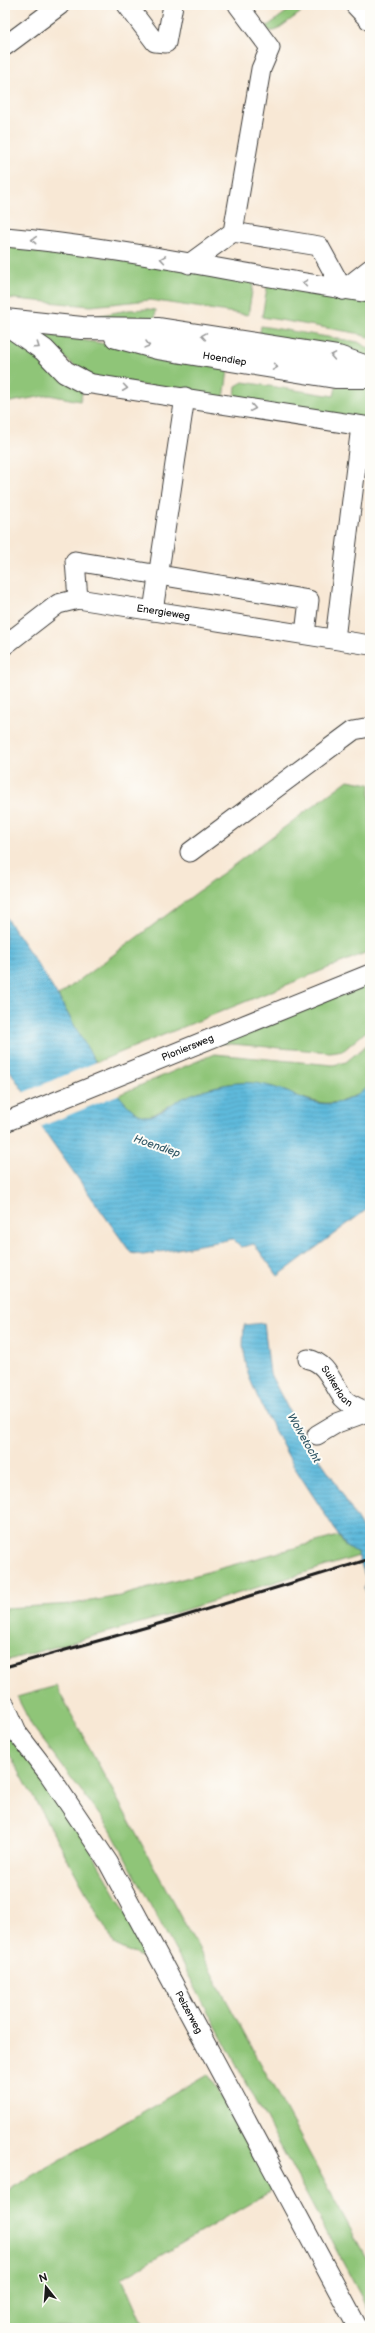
<svg xmlns="http://www.w3.org/2000/svg" width="375" height="2333" font-family="'Balsamiq Sans',sans-serif">
  <defs>
    <pattern id="water-rules" width="6" height="5" patternUnits="userSpaceOnUse"><rect width="6" height="5" fill="#5ebadc"/><path d="M0 2.5h6" fill="none" stroke="#519fbc"/></pattern>
  </defs>
  <rect width="100%" height="100%" fill="#fdfcf7"/>
  <filter id="ink" filterUnits="userSpaceOnUse"><feTurbulence type="fractalNoise" baseFrequency=".025" numOctaves="2"/><feDisplacementMap in="SourceGraphic" scale="8" xChannelSelector="R" yChannelSelector="G"/><feConvolveMatrix kernelMatrix="1 2 1 2 8 2 1 2 1" color-interpolation-filters="sRGB"/></filter>
  <filter id="wash" filterUnits="userSpaceOnUse"><feTurbulence type="fractalNoise" baseFrequency=".012" numOctaves="4" result="noise"/><feDisplacementMap in="SourceGraphic" scale="16" xChannelSelector="R" yChannelSelector="G"/><feGaussianBlur stdDeviation="0.9" result="paint"/><feColorMatrix in="noise" values="0 0 0 0 0 0 0 0 0 0 0 0 0 0 0 0 0 1.4 0 .05"/><feComposite in="paint" operator="in"/></filter>
  <g filter="url(#wash)">
    <rect width="100%" height="100%" fill="#f8e8d5"/>
    <g fill="#8fc578" stroke="#56704a">
      <polygon points="296,5 299,5 301,9 300,13 275,31 269,31 266,27"/>
      <polygon points="5,242 254,280 248,315 150,300 91,306 5,298"/>
      <polygon points="268,282 370,297 370,338 356,333 262,317"/>
      <polygon points="148,309 156,310 155,318 126,322 95,319 96,316 128,310"/>
      <polygon points="261,326 358,342 370,349 370,359 259,339"/>
      <polygon points="32,332 229,364 224,398 89,377"/>
      <polygon points="5,339 14,341 84,387 80,401 49,395 5,403"/>
      <polygon points="243,382 334,396 336,387 370,385 370,421 235,399 236,386"/>
      <polygon points="348,780 370,784 370,951 97,1062 91,1056 58,996"/>
      <polygon points="370,981 370,1028 344,1050 330,1052 219,1043"/>
      <path d="M370 1042V1086C321 1122 305 1091 256 1084 233 1080 202 1089 182 1099 150 1114 147 1130 118 1095L214 1054 333 1065 346 1062Z"/>
      <polygon points="338,1536 347,1548 355,1550 359,1556 165,1616 5,1661 5,1608 73,1604 120,1596"/>
      <polygon points="56,1686 370,2265 370,2313 110,1829 32,1726 17,1697"/>
      <polygon points="5,1708 45,1769 146,1948 141,1957 115,1945 5,1746"/>
      <polygon points="208,2074 273,2190 122,2278 144,2328 5,2328 5,2192"/>
    </g>
    <g fill="url(#water-rules)" stroke="#3d6b7c">
      <path d="M5 916C23 943 42 969 58 997 72 1019 120 1116 146 1116 159 1117 169 1104 181 1099 201 1089 231 1081 254 1083 304 1089 318 1125 370 1086V1207L278 1276 254 1244 241 1247 233 1239 143 1255 131 1253 40 1125 42 1120 5 1063Z"/>
      <polygon points="264,1323 270,1374 297,1426 332,1477 370,1541 370,1598 364,1589 366,1579 357,1552 347,1548 293,1465 261,1405 248,1374 243,1346 244,1325"/>
    </g>
    <polygon fill="#f8e8d5" points="99,1061 120,1094 40,1127 40,1121 22,1093"/>
  </g>
  <g filter="url(#ink)">
    <g fill="none" stroke-linecap="round" stroke-linejoin="round">
      <defs>
        <g id="minor">
          <polyline points="127,5 155,42 166,43 173,5"/>
          <polyline points="355,5 370,21"/>
          <polyline points="5,46 60,5"/>
          <polyline points="233,232 319,246 343,290"/>
          <path d="M5 237C128 248 248 276 370 293"/>
          <polyline points="189,264 233,232 261,69 270,48 238,5"/>
          <polyline points="343,290 370,269"/>
          <polyline points="86,383 370,427"/>
          <polyline points="78,599 75,561 309,600 305,634"/>
          <polyline points="153,611 185,397"/>
          <polyline points="335,639 361,426"/>
          <path id="s1" d="M5 645 58 604 78 599 370 645"/>
          <polyline points="190,852 354,730 370,727"/>
          <path id="s2" d="M5 1122 370 974"/>
          <path id="s3" d="M308 1359C328 1363 332 1384 343 1398 349 1405 359 1408 368 1412"/>
          <polyline points="317,1435 337,1423 370,1411"/>
          <path id="s4" d="M5 1705 18 1734 48 1773 108 1862 358 2328"/>
        </g>
        <g id="major">
          <polyline points="5,320 82,328 159,329 338,357 370,368"/>
          <polyline points="5,323 44,350 65,372 86,383"/>
          <path id="s5" d="M116 337 157 348 335 377H370"/>
        </g>
      </defs>
      <use href="#minor" stroke="#3d3b38" stroke-width="21"/>
      <use href="#major" stroke="#3d3b38" stroke-width="24"/>
      <use href="#minor" stroke="#fff" stroke-width="19"/>
      <use href="#major" stroke="#fff" stroke-width="22"/>
      <polyline stroke="#1c1c1c" stroke-width="3" points="5,1667 165,1622 370,1559"/>
    </g>
    <defs><path id="oneway-chevron" d="M-2-3.5L2.5 0L-2 3.5" fill="none" stroke-width="1.6" stroke-linecap="round" stroke-linejoin="round"/></defs>
    <g stroke="#999">
      <use href="#oneway-chevron" transform="translate(34 240) rotate(-175)"/>
      <use href="#oneway-chevron" transform="translate(163 259) rotate(-171)"/>
      <use href="#oneway-chevron" transform="translate(305 283) rotate(-171)"/>
      <use href="#oneway-chevron" transform="translate(204 336) rotate(-171)"/>
      <use href="#oneway-chevron" transform="translate(147 345) rotate(15)"/>
      <use href="#oneway-chevron" transform="translate(37 346) rotate(34)"/>
      <use href="#oneway-chevron" transform="translate(333 356) rotate(-170)"/>
      <use href="#oneway-chevron" transform="translate(275 367) rotate(9)"/>
      <use href="#oneway-chevron" transform="translate(125 388) rotate(8)"/>
      <use href="#oneway-chevron" transform="translate(253 408) rotate(10)"/>
    </g>
  </g>
  <g text-anchor="middle" dominant-baseline="central" stroke-width="4" stroke-linejoin="round" paint-order="stroke">
    <g font-size="10" fill="#1c1c1c" stroke="#fdfcf7">
      <text stroke="none"><textPath href="#s5" startOffset="111">Hoendiep</textPath></text>
      <text stroke="none"><textPath href="#s1" startOffset="174">Energieweg</textPath></text>
      <text stroke="none"><textPath href="#s2" startOffset="197">Pioniersweg</textPath></text>
      <text stroke="none"><textPath href="#s3" startOffset="41">Suikerlaan</textPath></text>
      <text stroke="none"><textPath href="#s4" startOffset="359">Peizerweg</textPath></text>
    </g>
    <g font-size="11" font-style="italic" fill="#365b69" stroke="#fdfcf7">
      <text transform="translate(157 1146) rotate(19)">Hoendiep</text>
      <text transform="translate(304 1438) rotate(60)">Wolvetocht</text>
    </g>
  </g>
  <rect width="375" height="2333" fill="none" stroke="#fdfcf7" stroke-width="20"/>
  <g transform="translate(46 2287) rotate(343)" stroke="#fdfcf7" stroke-width="3" paint-order="stroke">
  <path d="M0-3L7 15L0 10L-7 15Z" fill="#1c1c1c"/>
  <text y="-6" font-size="11" font-weight="bold" text-anchor="middle" fill="#1c1c1c">N</text>
  </g>
</svg>
